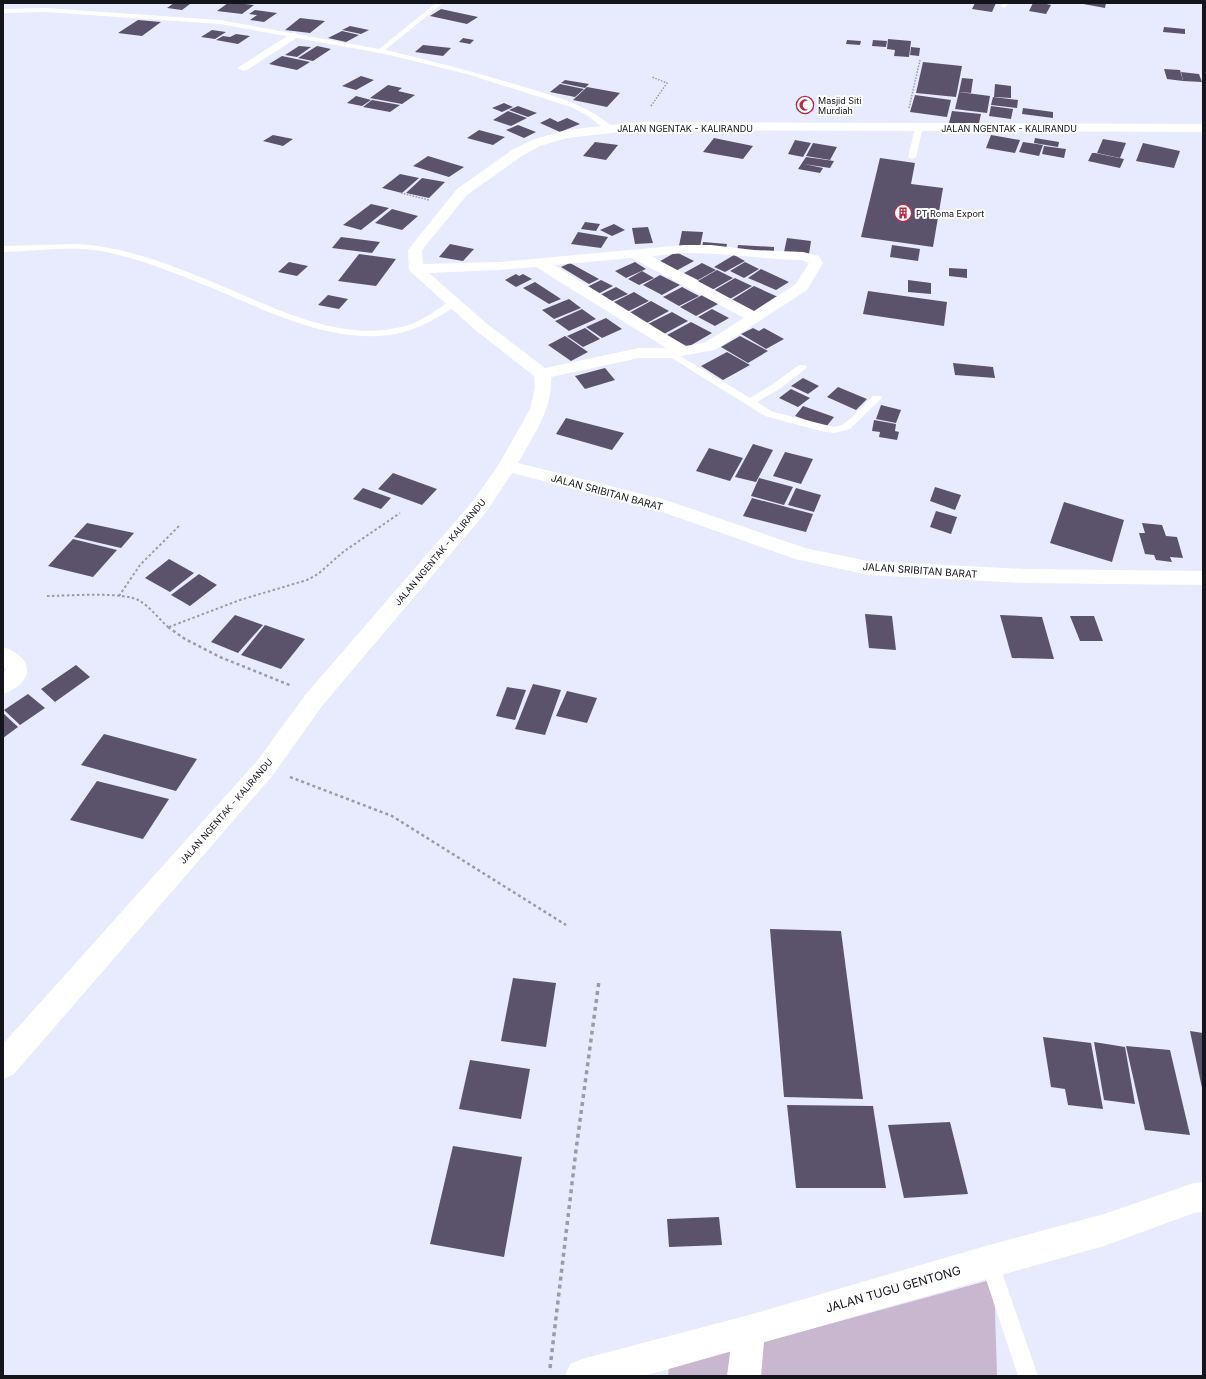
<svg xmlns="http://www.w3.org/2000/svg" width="1206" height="1379" font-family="Inter,sans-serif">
  <rect width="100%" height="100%" fill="#e8eafe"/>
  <polygon fill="#c9b6cf" points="994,1279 997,1376 668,1376 669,1368"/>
  <g fill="#5b536c">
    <polygon points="174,3 180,3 190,4 182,10 167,8"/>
    <polygon points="228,3 236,3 254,5 242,14 217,11"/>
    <polygon points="975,3 996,3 992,12 972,9"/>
    <polygon points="1033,3 1042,3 1051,5 1046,14 1029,11"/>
    <polygon points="1078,3 1106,3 1105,8"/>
    <polygon points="441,9 478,17 467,24 430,16"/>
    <polygon points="255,10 277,13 264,22 250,20 257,15 249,14"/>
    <polygon points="300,18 325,21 310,33 285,30"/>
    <polygon points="138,20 161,22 142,36 118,33"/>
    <polygon points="350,26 369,30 361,34 342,30"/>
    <polygon points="1164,27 1185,29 1185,34 1163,32"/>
    <polygon points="212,30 226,32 215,39 201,37"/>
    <polygon points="342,31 359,35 346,42 328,38"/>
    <polygon points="236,34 250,36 238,44 216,40 223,36 230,37"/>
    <polygon points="463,38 474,40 470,44 459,42"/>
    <polygon points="888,39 911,41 909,57 894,56 895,50 887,49"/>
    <polygon points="847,40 861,41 860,45 846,44"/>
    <polygon points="873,40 887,41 886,47 872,46"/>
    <polygon points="423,45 451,48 443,56 415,52"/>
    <polygon points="299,46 311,47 297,57 285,55"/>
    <polygon points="317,46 331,49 313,61 298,58"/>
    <polygon points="911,47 920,48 919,56 910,55"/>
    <polygon points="282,56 310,62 297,70 269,64"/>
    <polygon points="923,62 962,66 956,97 916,93"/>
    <polygon points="1164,69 1180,70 1183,81 1167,79"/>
    <polygon points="1181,72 1199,74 1202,82 1183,81"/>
    <polygon points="361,76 374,80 356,90 342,86"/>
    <polygon points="962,78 973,79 971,93 959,92"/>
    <polygon points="565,80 589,84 585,88 561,83"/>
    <polygon points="560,84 584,89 575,97 550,92"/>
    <polygon points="995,84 1011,86 1011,98 994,97"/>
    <polygon points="388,85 402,88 398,91 415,95 402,104 370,98"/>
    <polygon points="587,87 620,93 607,107 573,100"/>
    <polygon points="959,92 990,96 987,113 955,109"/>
    <polygon points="915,95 951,100 947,117 910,112"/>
    <polygon points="356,96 371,100 362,106 347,103"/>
    <polygon points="993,97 1018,100 1017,108 991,105"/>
    <polygon points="372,100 400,105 390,112 363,107"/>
    <polygon points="504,103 513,107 502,112 492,108"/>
    <polygon points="518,106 537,113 528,117 509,110"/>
    <polygon points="991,106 1013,109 1011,119 989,116"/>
    <polygon points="1023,108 1053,112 1053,118 1022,114"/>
    <polygon points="508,111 527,118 511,126 493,120"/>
    <polygon points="952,111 981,114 979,123 949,123"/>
    <polygon points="550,118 558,122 567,118 580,124 560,132 540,123"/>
    <polygon points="518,125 536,132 524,138 506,130"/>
    <polygon points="479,130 505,137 493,145 467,138"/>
    <polygon points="273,135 293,139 283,146 263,141"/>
    <polygon points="991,135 1020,140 1015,153 986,148"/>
    <polygon points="714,138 753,146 743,159 703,152"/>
    <polygon points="1035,138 1059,142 1058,147 1034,143"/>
    <polygon points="1103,139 1126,143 1120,158 1097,153"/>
    <polygon points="795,140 811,143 803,157 788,154"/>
    <polygon points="595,142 618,145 606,160 583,156"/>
    <polygon points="1023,142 1043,145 1039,156 1019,152"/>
    <polygon points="813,143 837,147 830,160 806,156"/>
    <polygon points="1143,143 1180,151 1174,168 1136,161"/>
    <polygon points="1044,146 1066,149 1064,158 1042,154"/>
    <polygon points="1092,153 1095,153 1124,159 1120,168 1088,161"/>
    <polygon points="428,156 464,167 449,177 413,166"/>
    <polygon points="806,157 834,161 830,168 804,164 823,168 820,173 798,169"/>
    <polygon points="880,158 915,163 911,184 943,188 933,247 861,237"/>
    <polygon points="400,174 419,178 402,193 382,188"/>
    <polygon points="422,178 445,182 429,198 406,193"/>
    <polygon points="371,204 389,208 361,230 343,225"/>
    <polygon points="392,209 418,216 402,230 375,223"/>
    <polygon points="585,222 600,224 596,231 581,229"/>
    <polygon points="614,224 625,230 612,236 600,230"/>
    <polygon points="648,227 653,243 635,244 632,228"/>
    <polygon points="682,231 703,232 700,247 679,246"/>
    <polygon points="578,232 608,237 601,248 571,244"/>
    <polygon points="341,237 380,242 372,253 332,248"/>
    <polygon points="787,238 811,241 809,254 784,252"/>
    <polygon points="703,242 727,244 726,249 702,248"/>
    <polygon points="450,244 474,249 463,261 439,257"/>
    <polygon points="738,245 774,247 774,253 737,251"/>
    <polygon points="892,245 920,249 918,261 890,257"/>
    <polygon points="676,252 694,261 674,272 655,264"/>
    <polygon points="359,254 396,259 376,286 338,281"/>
    <polygon points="734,255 745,261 725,272 714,267"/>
    <polygon points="289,262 308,266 297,276 278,272"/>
    <polygon points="635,262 646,269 626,278 615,271"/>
    <polygon points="745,262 759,269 744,278 730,271"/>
    <polygon points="570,263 599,279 589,284 561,267"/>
    <polygon points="702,263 716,270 698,280 684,273"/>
    <polygon points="949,268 967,269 967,278 949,276"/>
    <polygon points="761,269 789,282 776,290 748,278"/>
    <polygon points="717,270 733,278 712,290 696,282"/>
    <polygon points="642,271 654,278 639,285 628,279"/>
    <polygon points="516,274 519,276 523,274 532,279 516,287 505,280"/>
    <polygon points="660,275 680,285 662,295 643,285"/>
    <polygon points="735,278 752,286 730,299 713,291"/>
    <polygon points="601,280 613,286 598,294 587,287"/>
    <polygon points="908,280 931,283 931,294 908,292"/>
    <polygon points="535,282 561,299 549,304 523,288"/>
    <polygon points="754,286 778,297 755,312 730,301"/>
    <polygon points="616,287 628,294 610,302 600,295"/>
    <polygon points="682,287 699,296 679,306 663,297"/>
    <polygon points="868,291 947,302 944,326 863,314"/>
    <polygon points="634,292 649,301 627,312 612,303"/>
    <polygon points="704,294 720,303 696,316 680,307"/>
    <polygon points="328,295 348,299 339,309 318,305"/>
    <polygon points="569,299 581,308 554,319 542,310"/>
    <polygon points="651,301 669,311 647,323 629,313"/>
    <polygon points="582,309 596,319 569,331 555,321"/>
    <polygon points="712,309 729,318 715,326 698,317"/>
    <polygon points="672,312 688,321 664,334 648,324"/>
    <polygon points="606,318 622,329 602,338 586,327"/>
    <polygon points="691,322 712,333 688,347 667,335"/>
    <polygon points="585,328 600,339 583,347 567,336"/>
    <polygon points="753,328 759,331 764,328 784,339 766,349 741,334"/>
    <polygon points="565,336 588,352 571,361 548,345"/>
    <polygon points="740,336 768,351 748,363 721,347"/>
    <polygon points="727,352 750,365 723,380 701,366"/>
    <polygon points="953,363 993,367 995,378 955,375"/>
    <polygon points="605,368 615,380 585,389 575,376"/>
    <polygon points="803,378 819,386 808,394 791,386"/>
    <polygon points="838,387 867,399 856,410 827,397"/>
    <polygon points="791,389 810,398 798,407 779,398"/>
    <polygon points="881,405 901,410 896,423 876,419"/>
    <polygon points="803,406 834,417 826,427 795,416"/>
    <polygon points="566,418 624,433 612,450 556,434"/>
    <polygon points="874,420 896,424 895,431 899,432 897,440 879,437 880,432 872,431"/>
    <polygon points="753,444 773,450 756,482 735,477"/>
    <polygon points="709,448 743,458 730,481 696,471"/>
    <polygon points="785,452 813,459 801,484 773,476"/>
    <polygon points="393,473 437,489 422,505 378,489"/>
    <polygon points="759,478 793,487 784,505 751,496"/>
    <polygon points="935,487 961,495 955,510 930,501"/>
    <polygon points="363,488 391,498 381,509 353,499"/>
    <polygon points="796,488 821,495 814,512 788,505"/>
    <polygon points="752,498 813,514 806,532 743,516"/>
    <polygon points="1064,502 1124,520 1112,562 1050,543"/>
    <polygon points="936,511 957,517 951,534 930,527"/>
    <polygon points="87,523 134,533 121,548 74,537"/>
    <polygon points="1142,523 1162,525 1166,536 1177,537 1183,558 1170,557 1172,562 1156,560 1154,555 1145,554 1139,533 1145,533"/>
    <polygon points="73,539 117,550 93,577 48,566"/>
    <polygon points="169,559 194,573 170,592 145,578"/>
    <polygon points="199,574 217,585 190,606 171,595"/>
    <polygon points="865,614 892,616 896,650 869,648"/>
    <polygon points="235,615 263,625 238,653 211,642"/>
    <polygon points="1000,615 1042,617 1054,659 1012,658"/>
    <polygon points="1070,616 1094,616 1103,641 1080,641"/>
    <polygon points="265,625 305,639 281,669 241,655"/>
    <polygon points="76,665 90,677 55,702 41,689"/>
    <polygon points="533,684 561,690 545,735 515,729"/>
    <polygon points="507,687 526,690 515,720 496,716"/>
    <polygon points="567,691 597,698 587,723 556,716"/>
    <polygon points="28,694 45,708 20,725 4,710"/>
    <polygon points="3,713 18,727 3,738"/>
    <polygon points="104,734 197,759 176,791 81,765"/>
    <polygon points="97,781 169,799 143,839 70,820"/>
    <polygon points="770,929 841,931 863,1099 784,1097"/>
    <polygon points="513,978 556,983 546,1047 501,1041"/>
    <polygon points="1190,1031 1203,1033 1203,1088 1202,1088"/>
    <polygon points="1043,1037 1091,1043 1103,1109 1068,1105 1065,1089 1051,1087"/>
    <polygon points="1094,1042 1125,1047 1135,1104 1104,1100"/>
    <polygon points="1126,1046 1170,1050 1190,1135 1145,1130"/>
    <polygon points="470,1060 530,1069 521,1119 459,1109"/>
    <polygon points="787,1105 873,1106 886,1188 796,1188"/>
    <polygon points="950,1122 968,1194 904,1198 888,1125"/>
    <polygon points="453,1146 522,1157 504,1257 430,1244"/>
    <polygon points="719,1217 722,1245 669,1247 667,1219"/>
  </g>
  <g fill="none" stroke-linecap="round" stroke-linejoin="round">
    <g stroke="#9a9baa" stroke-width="1.5" stroke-dasharray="1.5 1.5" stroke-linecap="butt">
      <polyline points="651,106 667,83 652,77"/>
      <polyline points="909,108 920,60"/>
      <polyline points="401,193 429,200"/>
    </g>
    <g stroke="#9a9baa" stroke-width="2" stroke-dasharray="2.5 2.5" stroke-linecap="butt">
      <path d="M47 596C67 596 124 591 140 601 150 607 160 620 169 628"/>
      <polyline points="119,596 140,565 180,525"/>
      <polyline points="169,627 240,600 307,580 318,574 343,552 400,513"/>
    </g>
    <g stroke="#9a9baa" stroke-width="2.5" stroke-dasharray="3 3" stroke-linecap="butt">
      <polyline points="168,627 185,639 220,657 292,686"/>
      <polyline points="290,777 392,816 566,925"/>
    </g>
    <polyline stroke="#9a9baa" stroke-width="3.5" stroke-dasharray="4 4" stroke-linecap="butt" points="550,1368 576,1150 599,981"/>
    <g fill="#fff" fill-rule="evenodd">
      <path d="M436 3H443L385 50C431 61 476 72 521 86 557 97 581 102 612 126V130H606L588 116 571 107 467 74 385 54 220 24 45 12 3 13V9L45 8 220 20 379 49Z"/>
      <polygon points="1003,3 1009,3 1004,8 1001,6"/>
      <polygon points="916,125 923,127 916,157 912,159 908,157"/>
      <path d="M75 244C124 246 172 265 217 284 276 308 344 345 409 325 424 320 437 309 451 301L454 300 459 303C453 309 443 314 436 318 366 362 279 316 212 288 180 275 148 262 115 254 79 244 39 251 3 252V246Z"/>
      <polygon points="670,350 750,398 773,384 799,365 805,365 807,367 805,369 781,388 757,402 773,412 834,427 842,425 850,419 873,396 881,396 882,398 850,429 834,433 821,431 765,416 667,355 665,353 667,351"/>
      <polygon points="989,1252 996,1254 998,1261 1038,1376 1018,1376 980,1261 982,1254"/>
    </g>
    <g fill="#fff" fill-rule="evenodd">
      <polygon points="294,32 299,35 298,37 247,70 243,71 237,68"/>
      <path d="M638 122 1203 124V132L638 130 567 138 540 146 522 156 467 195 422 250 423 264 499 262 684 245H711L754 250 803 252 819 256 823 263 807 290 715 350 670 358H639L551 377C553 409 533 436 518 463L666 500 805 548 868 561 1024 569 1203 571V585L1024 583 868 575 795 559 654 509 512 473 487 511 322 706 273 775 13 1075 3 1079V1044L257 761 306 694 473 501 499 464 530 409 535 388 534 376 474 329 411 272 409 269 408 250 457 189 512 150 532 140 566 130ZM684 253C724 253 763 259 802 260L809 263 796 284 754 311 651 256ZM632 258 744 318 704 343 685 346 554 265ZM536 267 666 348H639L545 368 486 323 429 273 499 270Z"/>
      <path d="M3 647C35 657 35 683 3 694V674L6 669 3 667Z"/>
      <polygon points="749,1315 761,1319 765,1331 761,1376 727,1376 733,1331 737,1319"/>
    </g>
    <polygon fill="#fff" fill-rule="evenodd" points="1203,1182 1203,1212 1194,1213 1104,1246 644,1376 565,1376 570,1364 582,1359 749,1315 989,1245 1104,1214 1194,1183"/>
  </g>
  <defs>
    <symbol id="mosque-ring" viewBox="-11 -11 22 22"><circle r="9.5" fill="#fff" stroke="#bb2a49" stroke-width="1.5"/><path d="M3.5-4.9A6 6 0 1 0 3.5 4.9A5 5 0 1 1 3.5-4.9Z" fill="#bb2a49"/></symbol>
    <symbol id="building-ring" viewBox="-11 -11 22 22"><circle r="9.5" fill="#fff" stroke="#bb2a49" stroke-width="1.5"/><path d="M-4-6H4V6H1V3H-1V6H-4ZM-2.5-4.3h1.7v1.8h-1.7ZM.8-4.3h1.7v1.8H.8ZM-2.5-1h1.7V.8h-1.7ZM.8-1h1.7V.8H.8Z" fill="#bb2a49"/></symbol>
  </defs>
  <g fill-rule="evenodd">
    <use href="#mosque-ring" x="795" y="95" width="20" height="20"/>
    <use href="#building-ring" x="893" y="203" width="20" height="20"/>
  </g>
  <g text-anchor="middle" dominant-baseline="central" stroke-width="4" stroke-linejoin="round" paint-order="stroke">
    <g font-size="9" fill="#14151b" stroke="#fff" text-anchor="start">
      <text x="818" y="100">Masjid Siti<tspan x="818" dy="10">Murdiah</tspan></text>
      <text x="916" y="213">PT Roma Export</text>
    </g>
    <g font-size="9" fill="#14151b" stroke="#fff">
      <text x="685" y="128">JALAN NGENTAK - KALIRANDU</text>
      <text x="1009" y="128">JALAN NGENTAK - KALIRANDU</text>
      <text transform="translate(440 552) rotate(-50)">JALAN NGENTAK - KALIRANDU</text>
      <text transform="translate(226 811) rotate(-49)">JALAN NGENTAK - KALIRANDU</text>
    </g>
    <g font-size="10" fill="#14151b" stroke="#fff">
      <text transform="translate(607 492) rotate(15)">JALAN SRIBITAN BARAT</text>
      <text transform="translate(920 570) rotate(4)">JALAN SRIBITAN BARAT</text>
    </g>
    <g font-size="12" fill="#14151b" stroke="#fff">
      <text transform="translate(893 1289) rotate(-16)">JALAN TUGU GENTONG</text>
    </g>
  </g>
  <rect width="1206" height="1379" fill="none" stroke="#14151b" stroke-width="8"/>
</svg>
